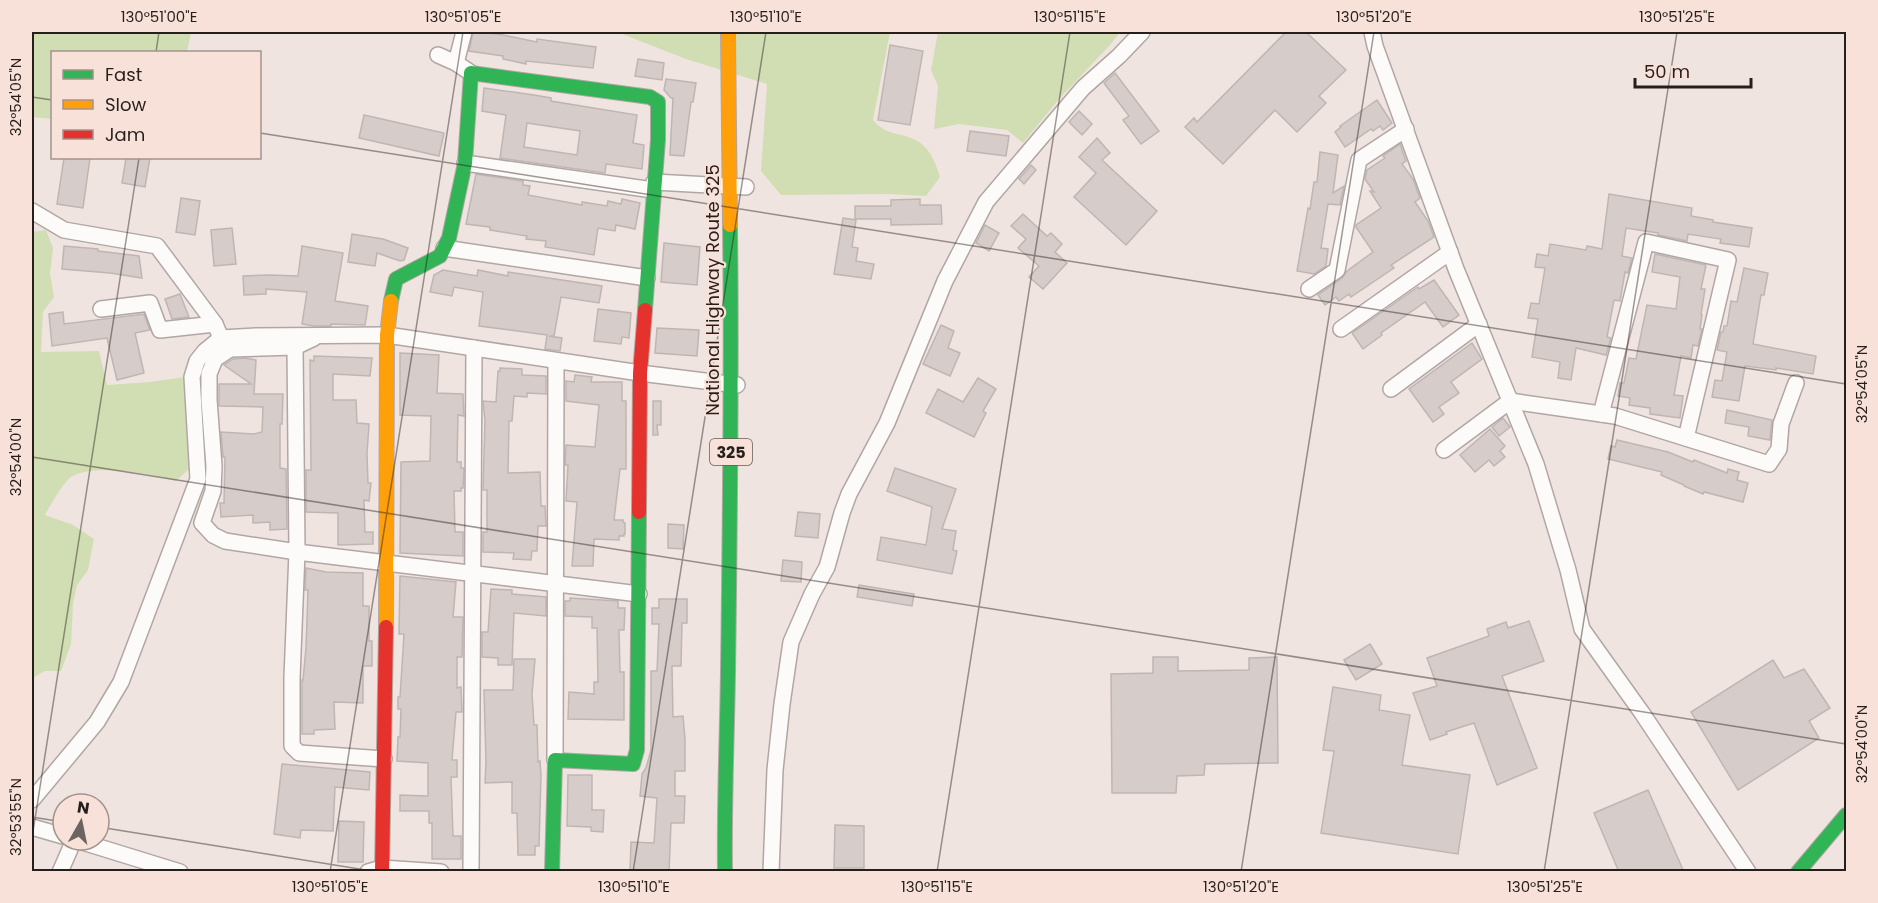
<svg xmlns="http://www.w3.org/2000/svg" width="1878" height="903" font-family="Poppins,sans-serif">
  <rect width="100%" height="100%" fill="#f0e4e0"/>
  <g fill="#d1deb3">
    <polygon points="32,32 191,32 187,52 52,52 52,119 32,117"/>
    <path d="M617 32H890L873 120C888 138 903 131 919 142 931 150 936 164 940 177L926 196 890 194 781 195 761 171 767 84 686 59Z"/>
    <polygon points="938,32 1120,32 1111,44 1059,99 1023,143 1007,130 959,124 934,129 938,86 931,70"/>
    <path d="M46 230 53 248 50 274 54 297 43 312 41 352 99 351 107 385 150 382 185 377 195 448 189 469 176 481C152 474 93 463 71 477 63 483 50 506 45 515L73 525 94 539 88 570 77 585 73 603 71 644 61 671H44L32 679V232Z"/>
  </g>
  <g fill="#d6ccc9" stroke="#bfb6b3" stroke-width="1.5" fill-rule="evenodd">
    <polygon points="473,32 498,34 537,42 537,39 596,47 593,68 526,61 526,64 503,59 503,56 469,51"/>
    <polygon points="1286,32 1306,32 1346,70 1319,96 1326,103 1297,132 1275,110 1223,164 1185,127 1194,118 1197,122"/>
    <polygon points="890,45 923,51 910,125 878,120"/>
    <polygon points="638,59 664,63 662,80 635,76"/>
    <polygon points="1115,73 1159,131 1141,144 1123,120 1129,116 1104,83"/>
    <polygon points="666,79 696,83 693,102 691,102 684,156 670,155 673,98 671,98 664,90"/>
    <path d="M484 88 534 95 551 98V101L637 115 633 143 644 145 642 169 606 164 605 173 500 158 506 115 482 111ZM527 123 580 131 577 155 524 147Z"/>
    <polygon points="1377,100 1392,123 1383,130 1380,126 1373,131 1371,129 1345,147 1335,132 1341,127 1340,126"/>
    <polygon points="1079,111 1092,124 1082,135 1069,122"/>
    <polygon points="364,115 444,133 439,156 359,138"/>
    <polygon points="970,131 1009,136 1006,156 967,151"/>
    <polygon points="1097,138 1110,153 1102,160 1157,211 1126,245 1074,197 1096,173 1079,157"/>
    <polygon points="1400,144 1406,161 1402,164 1413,179 1420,198 1415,202 1428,221 1434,237 1391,265 1394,268 1351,297 1349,294 1339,301 1336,297 1325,305 1318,295 1342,278 1347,271 1373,252 1356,227 1356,225 1381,208 1370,191 1374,192 1365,179 1367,170 1385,158 1383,156"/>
    <polygon points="1320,152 1338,155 1333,193 1344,186 1340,205 1328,204 1321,248 1328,249 1326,266 1314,274 1297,271 1308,208 1310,209 1314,182 1317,182"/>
    <polygon points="64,158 90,158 83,208 57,204"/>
    <polygon points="126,158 150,158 145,187 122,183"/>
    <polygon points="1031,165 1036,170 1024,184 1019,179"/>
    <polygon points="476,174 523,181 523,185 530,186 528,195 582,205 582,202 607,206 608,201 621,204 622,199 640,203 635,229 616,225 615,231 598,228 594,255 545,247 546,241 526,239 527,236 490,230 490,227 466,224"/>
    <polygon points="1609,194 1692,208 1691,216 1713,220 1713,222 1752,228 1749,247 1720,243 1721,239 1688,234 1687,241 1658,235 1658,233 1626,228 1622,256 1632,258 1628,273 1625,272 1620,301 1614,300 1607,337 1611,338 1606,355 1576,348 1571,380 1558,378 1560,362 1532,357 1538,319 1528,318 1531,303 1539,304 1545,268 1535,267 1537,254 1548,256 1550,244 1586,250 1587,246 1602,249"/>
    <polygon points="181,198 200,201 195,235 176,232"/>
    <polygon points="920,199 920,205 941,205 942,224 891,225 891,219 855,219 855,206 891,206 891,200"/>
    <polygon points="1023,214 1047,236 1051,233 1062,244 1055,252 1067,263 1043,289 1029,277 1039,266 1018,248 1026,239 1011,226"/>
    <polygon points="843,218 856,220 852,247 858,248 856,261 874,264 871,279 834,274"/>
    <polygon points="985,225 999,233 989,251 976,243"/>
    <polygon points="232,228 236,264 214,266 211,230"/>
    <polygon points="352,234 383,239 408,248 404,260 400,261 377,253 375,266 348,262"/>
    <polygon points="664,243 700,247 697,285 661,282"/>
    <polygon points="64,246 98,249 98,251 139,256 142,278 110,273 62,269"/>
    <polygon points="302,246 343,253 335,301 368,306 365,325 331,324 331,326 314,326 302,324 307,292 266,289 266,294 244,295 243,276 270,275 298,276"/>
    <polygon points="1655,254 1706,265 1701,289 1705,289 1701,315 1702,315 1700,329 1702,329 1698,346 1693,345 1691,358 1681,356 1674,395 1683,396 1680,418 1650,414 1650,408 1629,405 1630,398 1618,396 1620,383 1624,383 1629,358 1636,359 1647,305 1676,309 1680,277 1652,272"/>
    <polygon points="1744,268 1768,273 1764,295 1761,295 1753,344 1816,356 1813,374 1776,368 1776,370 1745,366 1739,401 1712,397 1715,380 1722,381 1727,352 1717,350 1721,332 1723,332 1724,326 1727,326 1731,301 1737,302"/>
    <polygon points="443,270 477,276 478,270 508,276 508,272 602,286 599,303 561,297 554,336 549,336 562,338 560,351 545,349 547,335 479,326 483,292 454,287 452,296 430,292 434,275"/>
    <polygon points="1434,280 1459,315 1443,327 1425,302 1381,333 1382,335 1363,349 1352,333 1418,287 1419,289"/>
    <polygon points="180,294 189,317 172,319 165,299"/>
    <polygon points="598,309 631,313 629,338 622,337 621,344 594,341"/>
    <polygon points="63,312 64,324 144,314 150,330 135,333 144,373 117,380 107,338 52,346 49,314"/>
    <polygon points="941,325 954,331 948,348 960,353 950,376 923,364"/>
    <polygon points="657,328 699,330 697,356 655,353"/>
    <polygon points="1472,343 1482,359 1451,382 1459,393 1439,407 1444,414 1433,422 1409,389"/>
    <polygon points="400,353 439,355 437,393 463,394 464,416 458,415 457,462 461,462 461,468 464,468 463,488 461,488 461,491 454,491 455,532 463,532 463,556 400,553 401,462 430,461 431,416 400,415"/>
    <polygon points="314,356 372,358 370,376 333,374 333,400 356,400 357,423 369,424 367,454 368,483 371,483 369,501 364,500 365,532 373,532 373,544 338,545 338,513 306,512 306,470 311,470 310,360 314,361"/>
    <polygon points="245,358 256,360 254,394 283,394 282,424 280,424 280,468 286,469 287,529 270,530 270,522 253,523 253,515 221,517 220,503 224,503 225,457 223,457 221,432 254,434 262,432 263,407 219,406 219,384 251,384 224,365 233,359"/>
    <polygon points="500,368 522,369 522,375 546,376 546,394 527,393 527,397 514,396 512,421 509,421 508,473 540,472 541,506 545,506 546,526 538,526 537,551 532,551 531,560 513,559 514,553 483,552 483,532 487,532 487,490 483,490 485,421 483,401 496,402 498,371 500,371"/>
    <polygon points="575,375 592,377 591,382 622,382 622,401 626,401 626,469 620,469 614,520 623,520 623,522 625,523 625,534 624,534 624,536 619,536 619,540 594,539 593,566 572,566 577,502 566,501 568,465 565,465 566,445 595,447 599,405 566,401 566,381 574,382"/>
    <polygon points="978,378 996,389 983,411 986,413 974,437 926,413 938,389 963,402"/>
    <polygon points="653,401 661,401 661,425 657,425 658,435 653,435"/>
    <polygon points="1727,410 1772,420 1770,440 1748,436 1749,427 1725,423"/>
    <polygon points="1503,418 1510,427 1499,436 1492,427"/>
    <polygon points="1490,429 1505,446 1500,451 1505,457 1494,466 1489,460 1475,472 1460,455"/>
    <polygon points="1617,440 1668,452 1693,462 1694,460 1727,473 1728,469 1739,472 1737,480 1748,483 1743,502 1704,492 1703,494 1684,486 1684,485 1661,475 1662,472 1608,459 1611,446 1615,447"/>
    <polygon points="895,468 956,489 942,529 956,531 953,550 957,551 952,574 877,560 881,537 926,545 932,507 887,491"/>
    <polygon points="798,512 820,514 818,538 795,536"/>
    <polygon points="668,524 684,525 683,549 668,548"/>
    <polygon points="783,560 802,562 801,582 781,581"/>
    <polygon points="306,568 326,572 363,573 363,606 369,606 369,641 372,641 372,666 363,666 363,703 334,702 335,729 314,730 314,734 302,734 302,680 303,680 306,648 308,590 305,590"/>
    <polygon points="400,576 456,582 453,617 463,617 462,657 457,657 457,688 461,687 462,712 456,712 452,760 457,760 457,777 451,777 453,836 461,836 461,859 432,859 432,823 429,823 429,811 400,811 400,795 428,796 428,763 397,761 398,737 400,737 401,709 398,709 398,697 400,697 404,634 399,634"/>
    <polygon points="859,585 914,594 912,606 857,597"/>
    <polygon points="491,589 512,590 512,594 546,597 546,616 514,613 512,665 498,665 498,658 482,657 482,632 488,632"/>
    <polygon points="570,598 618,601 618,608 625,608 624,630 619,630 620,672 624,672 624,720 568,719 569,692 594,694 594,682 598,682 597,628 592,628 592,617 565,616 565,601 570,601"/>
    <polygon points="659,599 687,599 687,623 682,623 681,666 672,666 673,717 683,716 685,739 685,771 675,771 675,796 685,796 684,823 671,823 669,872 630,872 631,842 654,843 657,798 640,796 642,774 646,768 651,750 651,671 657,671 659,624 652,624 652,608 659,608"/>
    <polygon points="1529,621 1544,661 1502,676 1537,768 1497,785 1474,723 1446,732 1447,734 1430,740 1413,693 1437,686 1427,658 1489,636 1487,629 1506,622 1508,628"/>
    <polygon points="1370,644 1382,664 1356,680 1344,660"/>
    <polygon points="1153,657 1178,657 1178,671 1249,670 1249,658 1277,657 1278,763 1205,764 1204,775 1177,776 1176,793 1112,793 1111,674 1153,673"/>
    <polygon points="514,659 535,659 532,694 534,725 537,725 538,762 540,761 541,775 539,846 535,846 535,855 518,855 517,813 512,813 512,782 485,783 486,762 484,690 513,690"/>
    <polygon points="1773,660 1784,678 1804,669 1830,708 1809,721 1819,738 1738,790 1691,712"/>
    <polygon points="1333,687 1381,695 1379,710 1410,715 1402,765 1470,775 1458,854 1321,833 1334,751 1323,750"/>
    <polygon points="282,764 370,772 369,790 335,787 333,831 301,830 300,838 274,834"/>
    <polygon points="568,775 592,775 592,810 604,810 603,832 591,831 591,827 567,826"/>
    <polygon points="1648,790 1684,872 1619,872 1594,813"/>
    <polygon points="339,821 364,822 363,862 338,862"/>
    <polygon points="835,825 864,826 864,868 834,868"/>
  </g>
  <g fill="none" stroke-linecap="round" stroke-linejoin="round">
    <defs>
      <g id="street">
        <polyline points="1372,32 1375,46 1456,269 1536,464 1568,570 1582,629 1642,713 1748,872"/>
        <polyline points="438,55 456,63 471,73"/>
        <polyline points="456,63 464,32"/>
        <polyline points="465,163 653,190"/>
        <polyline points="654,182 746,187"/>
        <polyline points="32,211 64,230 157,246 215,324 221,338"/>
        <polyline points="444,248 647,278"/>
        <polyline points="1309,289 1337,270 1359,160 1406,129"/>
        <polyline points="101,309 150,303 160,330 215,324"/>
        <polyline points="1341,329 1450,252"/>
        <polyline points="314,338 295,347 230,349 215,359 209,374 209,400 214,466 213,491 202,523 213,535 225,541 297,552 639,594"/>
        <polyline points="295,347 297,552 292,678 292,746 299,753 384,759"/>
        <polyline points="1391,389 1479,324"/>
        <polyline points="1601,414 1646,242 1728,260 1686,438"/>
        <polyline points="1444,450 1510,401 1615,416 1769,464 1779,449 1781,424 1796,383"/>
        <polyline points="555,760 556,361"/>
        <polyline points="32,800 97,722 121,682 198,479 192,377 197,361 205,351 221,338 256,336 387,335 640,373 737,385"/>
        <polyline points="32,827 63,836"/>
        <polyline points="76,840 180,872"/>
        <polyline points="60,872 74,840"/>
        <polyline points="368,872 382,868 441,872"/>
        <polyline points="471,872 474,348"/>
        <polyline points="771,872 775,770 782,704 791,642 812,594 827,567 842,513 849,494 887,423 945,281 986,202 1083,88 1119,56 1142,32"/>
      </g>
      <g id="fast">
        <polyline points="391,301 396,279 440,256 449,238 465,163 471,73 650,97 658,102 658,140 645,310"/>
        <polyline points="552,872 555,760 633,764 637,750 639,512"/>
        <path d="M725 872C724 805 727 738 728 672 730 523 732 374 730 225"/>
        <polyline points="1798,872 1846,815"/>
      </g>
      <g id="slow">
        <polyline points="728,32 730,225"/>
        <polyline points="386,627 387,335 391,301"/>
      </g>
      <g id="jam">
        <polyline points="639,512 640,373 645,310"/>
        <polyline points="382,872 386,627"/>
      </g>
    </defs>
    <use href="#street" stroke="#b0a7a4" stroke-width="18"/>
    <use href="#fast" stroke="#b0a7a4" stroke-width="16"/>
    <use href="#slow" stroke="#b0a7a4" stroke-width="16"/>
    <use href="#jam" stroke="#b0a7a4" stroke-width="16"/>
    <use href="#street" stroke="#fdfbfa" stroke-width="15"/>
    <use href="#fast" stroke="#30b455" stroke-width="14"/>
    <use href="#slow" stroke="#ff9f0a" stroke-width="14"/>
    <use href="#jam" stroke="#e5322d" stroke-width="14"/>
  </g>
  <path fill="none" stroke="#271f1c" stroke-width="1.5" stroke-opacity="0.45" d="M156 52 159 32M32 97 52 100M260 133 1846 384M32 457 1846 744M32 817 63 822M99 827 378 872M32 838 139 158M330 872 463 32M633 872 766 32M937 872 1070 32M1241 872 1374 32M1544 872 1677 32"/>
  <g text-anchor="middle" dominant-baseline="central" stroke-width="4.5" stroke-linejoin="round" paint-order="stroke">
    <rect fill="#f7e1d9" stroke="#655955" stroke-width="1.5" x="710" y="439" width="42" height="26" rx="4.5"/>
    <g font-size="16" font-weight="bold" fill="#271f1c">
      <text x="731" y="452">325</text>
    </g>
    <g font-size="18" fill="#271f1c" stroke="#f7e1d9">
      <text transform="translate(712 290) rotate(-90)">National Highway Route 325</text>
    </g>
  </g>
  <rect width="1878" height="903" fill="none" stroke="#f7e1d9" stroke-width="66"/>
  <rect x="51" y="51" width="210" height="108" fill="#f7e1d9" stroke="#a4938d" stroke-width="1.5"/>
  <rect x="63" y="70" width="30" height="9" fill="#30b455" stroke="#a4938d" stroke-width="1.5"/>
  <text x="105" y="81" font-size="18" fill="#271f1c">Fast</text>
  <rect x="63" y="100" width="30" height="9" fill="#ff9f0a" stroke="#a4938d" stroke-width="1.5"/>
  <text x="105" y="111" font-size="18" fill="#271f1c">Slow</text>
  <rect x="63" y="130" width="30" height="9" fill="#e5322d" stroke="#a4938d" stroke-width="1.5"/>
  <text x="105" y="141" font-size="18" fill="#271f1c">Jam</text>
  <g transform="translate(81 822) rotate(9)"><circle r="28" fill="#f7e1d9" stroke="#a4938d" stroke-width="1.5"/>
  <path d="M0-4.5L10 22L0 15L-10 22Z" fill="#6d6461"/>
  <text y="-9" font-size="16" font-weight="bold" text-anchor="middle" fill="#271f1c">N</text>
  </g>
  <path d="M1635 78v9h116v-9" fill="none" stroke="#271f1c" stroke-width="3"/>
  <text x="1644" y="78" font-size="18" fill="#271f1c" stroke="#f7e1d9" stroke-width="4.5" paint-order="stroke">50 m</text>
  <rect x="33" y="33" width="1812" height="837" fill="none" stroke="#271f1c" stroke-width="2"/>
  <g font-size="15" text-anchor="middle" fill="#271f1c">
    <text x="159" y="22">130°51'00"E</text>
    <text x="463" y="22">130°51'05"E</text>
    <text x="766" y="22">130°51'10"E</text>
    <text x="1070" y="22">130°51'15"E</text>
    <text x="1374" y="22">130°51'20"E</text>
    <text x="1677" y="22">130°51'25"E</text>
    <text transform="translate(16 97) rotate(-90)" y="5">32°54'05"N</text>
    <text transform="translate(1862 384) rotate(-90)" y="5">32°54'05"N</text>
    <text transform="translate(16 457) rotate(-90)" y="5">32°54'00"N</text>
    <text transform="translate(1862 744) rotate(-90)" y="5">32°54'00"N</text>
    <text transform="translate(16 817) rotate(-90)" y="5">32°53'55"N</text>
    <text x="330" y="892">130°51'05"E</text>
    <text x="634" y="892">130°51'10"E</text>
    <text x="937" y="892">130°51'15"E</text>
    <text x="1241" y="892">130°51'20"E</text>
    <text x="1545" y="892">130°51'25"E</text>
  </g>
</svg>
